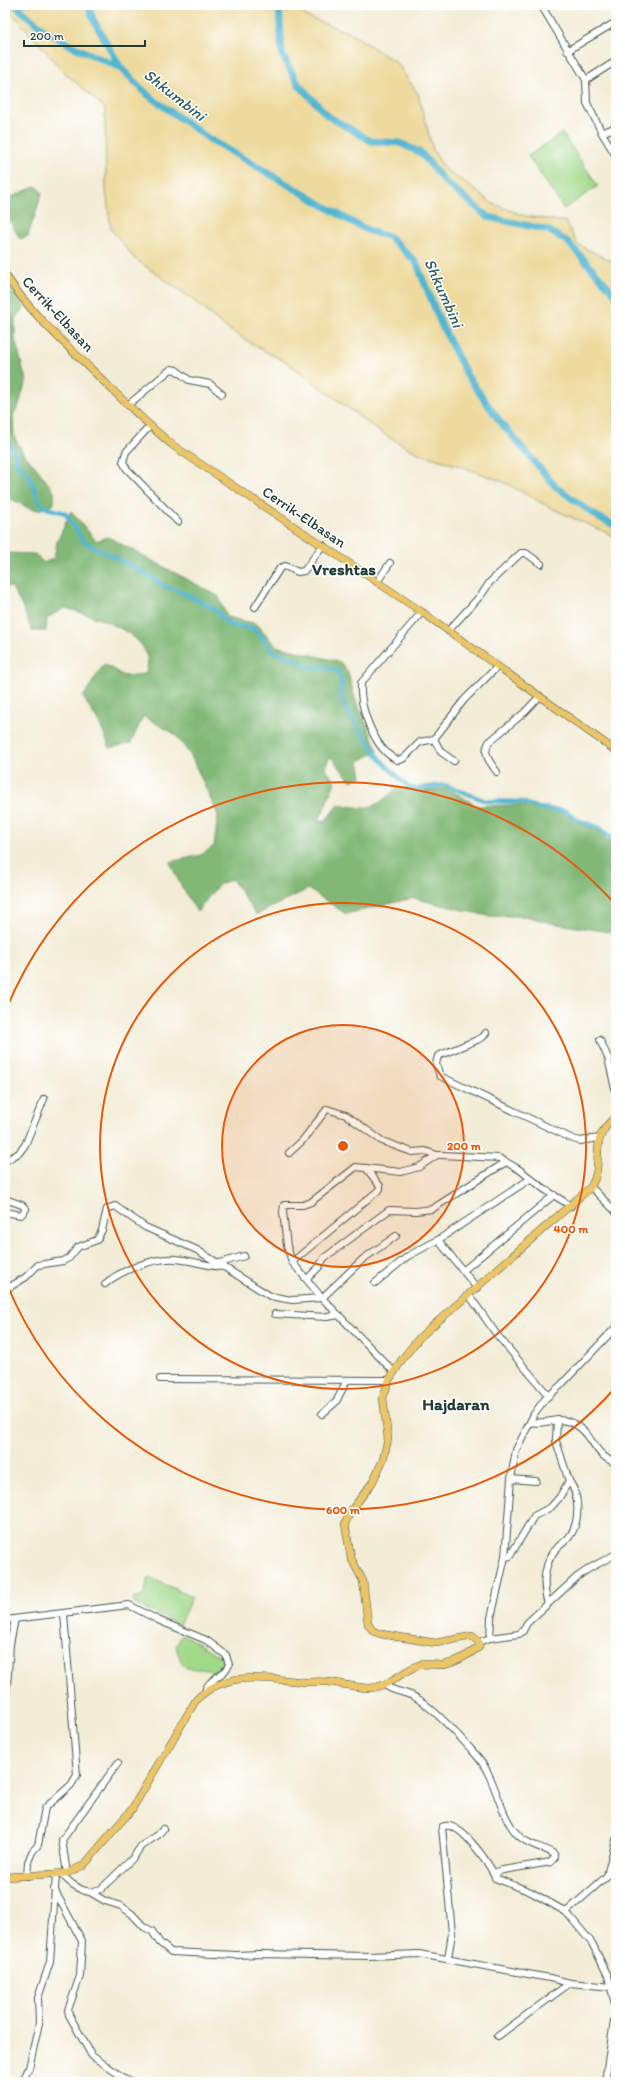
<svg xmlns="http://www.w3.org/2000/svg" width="621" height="2087" font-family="Itim,sans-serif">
  <rect width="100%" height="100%" fill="#fff"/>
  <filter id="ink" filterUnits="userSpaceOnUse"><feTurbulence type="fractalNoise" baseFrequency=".025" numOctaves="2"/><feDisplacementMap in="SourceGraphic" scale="8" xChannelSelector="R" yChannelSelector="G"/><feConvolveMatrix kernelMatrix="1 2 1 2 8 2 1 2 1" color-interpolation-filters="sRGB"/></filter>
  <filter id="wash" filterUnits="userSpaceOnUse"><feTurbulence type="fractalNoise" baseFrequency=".012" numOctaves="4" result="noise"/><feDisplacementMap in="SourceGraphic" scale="16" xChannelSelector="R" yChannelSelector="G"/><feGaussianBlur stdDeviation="0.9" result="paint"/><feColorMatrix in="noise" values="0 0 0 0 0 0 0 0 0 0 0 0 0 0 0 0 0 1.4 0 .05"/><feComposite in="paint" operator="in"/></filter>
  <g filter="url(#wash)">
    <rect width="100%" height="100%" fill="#f3ecd6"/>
    <g fill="#a2d88a" stroke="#608a5f">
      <polygon points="562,133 598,186 564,209 528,156"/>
      <polygon points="149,1577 192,1597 179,1625 135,1604 133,1599 143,1596"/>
      <polygon points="182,1634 223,1658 224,1667 215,1676 208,1670 187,1668 181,1661 176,1647"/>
    </g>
    <g fill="#81b876" stroke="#507a55">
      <polygon points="36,186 42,193 28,236 20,239 5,213 5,200"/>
      <path d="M5 281 25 307 15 318V339L26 380 19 405 13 415 14 436 23 453 39 471 54 492V504C29 517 28 504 5 497Z"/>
      <path d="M71 511 96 541 108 537 218 596 227 617 257 624 276 646 340 662 348 672 355 699 378 751 359 761 362 776 351 781 330 756 325 768 335 782 318 823 326 820 339 804C370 811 375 809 397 787L418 792 447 788 477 806 521 805 563 813 581 824 600 831 610 843 611 859 616 870V933L551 923 525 916H488L413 898 346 914 308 889 256 915 232 879 218 885 197 912 179 882 170 862 201 855 214 846 218 815 191 756 175 734 143 716 131 743 110 748 99 723 83 697 104 664 124 676 145 674C162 634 92 616 65 608L47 618 46 631H32L23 608 11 586 5 588V553L35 554 44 563 54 558 57 542Z"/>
    </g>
    <polygon fill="#eeda9e" stroke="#868c69" points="5,5 302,5 305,16 352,34 397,63 418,94 433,150 445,170 466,183 491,203 525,216 566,222 577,244 613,262 616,267 616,537 553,509 504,482 466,468 418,453 383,434 288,363 257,347 225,327 191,298 134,258 111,229 106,190 105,108 63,71"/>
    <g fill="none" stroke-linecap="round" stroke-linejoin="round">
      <g stroke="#52b6d1" stroke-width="4.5">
        <polyline points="5,334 10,375 5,390"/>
        <polyline points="5,439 16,455 17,465 28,473 40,503 47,508 65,513 84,542 136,568 165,586 184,593 214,609 229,625 252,628 262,637 272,651 297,660 307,666 313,668 327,667 338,672 341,679 341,699 351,717 381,760 408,787 415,789 445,785 486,801 522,802 539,808 566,811 577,820 600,828 611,838 616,852"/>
      </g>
      <g stroke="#52b6d1" stroke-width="7">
        <polyline points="15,5 43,29 70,45 121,68 149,96 208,138 352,222 372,232 390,237 416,262 441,324 468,377 501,423 556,487 598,517 616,526"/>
        <polyline points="88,5 94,21 121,68"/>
        <polyline points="279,5 282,55 299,85 328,116 371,141 400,143 421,153 445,182 488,217 548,230 568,242 616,295"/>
      </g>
    </g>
  </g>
  <g filter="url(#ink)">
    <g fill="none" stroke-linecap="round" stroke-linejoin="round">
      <defs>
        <g id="minor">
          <polyline points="541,5 586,80 587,103 602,133 616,156"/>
          <polyline points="567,51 616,22"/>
          <polyline points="586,80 616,61"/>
          <polyline points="602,133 616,127"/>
          <polyline points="128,405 171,369 176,370 189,380 210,384 222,394"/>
          <polyline points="150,426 126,452 123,462 127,469 178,522"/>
          <polyline points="377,582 390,563"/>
          <polyline points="255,607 280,568 285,566 298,572 304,571 323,545"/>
          <path d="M422 612 361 683C359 707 374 749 397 760L403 759 420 742 434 739 464 700 497 667"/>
          <polyline points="448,631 482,594 490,582 521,553 526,553 541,564"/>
          <polyline points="434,739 441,752 454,761"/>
          <path d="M497 772C490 762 482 754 489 742L525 712 540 696"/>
          <polyline points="486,1033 483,1037 477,1040 438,1056 436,1064 440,1076 573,1139 580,1141 599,1138"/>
          <polyline points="600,1040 608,1058 616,1093"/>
          <polyline points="289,1153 302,1141 327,1109 346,1115 382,1141 412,1152 425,1151 437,1155"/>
          <polyline points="5,1161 19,1153 25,1145 44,1099"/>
          <polyline points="591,1187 616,1212"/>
          <polyline points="5,1199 22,1205 26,1209 21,1215 5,1212"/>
          <polyline points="292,1262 380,1189 380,1186 366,1168"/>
          <polyline points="220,1263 244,1256"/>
          <polyline points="464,1270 554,1195"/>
          <polyline points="307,1279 319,1267 324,1258 389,1210 416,1211 432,1209 506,1162"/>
          <polyline points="375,1283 408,1256 438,1240"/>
          <path d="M105 1284C121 1270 155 1257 176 1259 192 1260 208 1267 224 1267"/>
          <polyline points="477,1288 438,1240 530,1179"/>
          <polyline points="5,1290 26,1277 38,1265 63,1261 69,1258 78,1247 97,1240 102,1230 107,1209 115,1206 145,1227 197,1250 270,1296 292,1300 322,1298 363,1259 396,1236"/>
          <polyline points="469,1295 497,1335 548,1395"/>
          <polyline points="275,1314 327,1317 339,1315"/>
          <polyline points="394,1372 322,1298 292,1262 287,1246 283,1212 284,1205 303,1205 311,1202 356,1167 401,1172 419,1167 437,1155 442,1155 499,1158 520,1170 544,1189 571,1206"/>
          <polyline points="160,1379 389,1380"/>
          <polyline points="322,1414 336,1402 347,1380"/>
          <path d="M530 1422C546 1426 558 1414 576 1425 594 1435 592 1454 616 1463"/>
          <polyline points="511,1479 536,1481"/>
          <polyline points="505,1557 511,1479 516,1450 534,1414 545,1399 560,1386 616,1327"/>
          <path d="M548 1604C542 1585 543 1561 559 1546 563 1543 567 1540 570 1536 580 1521 580 1495 569 1481"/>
          <path d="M5 1620 129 1605 158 1620 206 1640 226 1655 229 1665C224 1676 208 1679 205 1691"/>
          <polyline points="490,1638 491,1618 505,1557 510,1556 534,1516 551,1507 559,1498 569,1481 556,1441 557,1419"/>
          <polyline points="479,1642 490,1638 519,1634 523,1631 527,1623 577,1577 590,1568 616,1554"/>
          <path d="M385 1685C394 1693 408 1691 418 1699 436 1711 462 1739 477 1756 497 1779 499 1817 519 1836 529 1846 542 1846 554 1854L555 1857 551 1862 503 1870 496 1872 495 1878 531 1892 566 1912 592 1943 608 1976 616 2008 605 2082"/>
          <polyline points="7,1687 10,1644 15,1619"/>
          <polyline points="67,1873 62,1840 118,1763"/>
          <polyline points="61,1874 72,1884 82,1890 90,1892 101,1889 133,1858 141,1846 158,1835 163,1829"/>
          <polyline points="27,1876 28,1862 32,1852 38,1845 45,1808 71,1785 77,1775 64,1614"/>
          <polyline points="54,1889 82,1941 80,1976 68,2010 69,2015 92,2056 130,2082"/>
          <polyline points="90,1892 105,1901 121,1906 132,1914 144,1927 152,1931 160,1943 171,1952 237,1955 258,1954 369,1956 419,1954 550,1978 570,1983 612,1987"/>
          <polyline points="566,1912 607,1876 616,1840"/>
          <path d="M448 1958 452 1933 442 1827C459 1818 488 1863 495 1876"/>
          <polyline points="498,2036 570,1983"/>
          <polyline points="22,2082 29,2068 39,2023 38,1998 50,1962 56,1874"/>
        </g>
        <g id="major">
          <path d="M5 274C27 309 60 339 90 368 118 395 145 423 175 447L422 612 616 751"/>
          <path d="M5 1877 67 1873 84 1865 132 1809 196 1700C226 1669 268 1679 306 1682 313 1682 320 1681 327 1682 341 1683 356 1688 370 1688 389 1687 402 1671 419 1665 427 1663 433 1665 441 1665 452 1665 470 1654 479 1647V1642L472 1636 436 1643 381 1634 373 1631 368 1624 363 1581 351 1558 345 1524 350 1512 372 1483 383 1460 388 1439 383 1398 389 1380 403 1358 420 1337 591 1187C606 1161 586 1140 616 1117"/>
        </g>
      </defs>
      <use href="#minor" stroke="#3f574c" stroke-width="8"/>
      <use href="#major" stroke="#3f574c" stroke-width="8"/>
      <use href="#minor" stroke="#fff" stroke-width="6"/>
      <use href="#major" stroke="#ecc569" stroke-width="7"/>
    </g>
  </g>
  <circle cx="343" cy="1146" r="121" fill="#e8590c" fill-opacity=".12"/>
  <g fill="none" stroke="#e8590c" stroke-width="2">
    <circle cx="343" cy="1146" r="121"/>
    <circle cx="343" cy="1146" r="243"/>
    <path d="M616 1387A364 364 0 0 1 6 1282M6 1010A364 364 0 0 1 616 905"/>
  </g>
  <g text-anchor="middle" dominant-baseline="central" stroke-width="3" stroke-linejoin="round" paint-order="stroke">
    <g font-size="15" fill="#1f3d34" stroke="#fff">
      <text transform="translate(58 314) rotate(47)">Cerrik-Elbasan</text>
      <text transform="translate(304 517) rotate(34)">Cerrik-Elbasan</text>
    </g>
    <g font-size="16" font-style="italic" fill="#2e6163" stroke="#fff">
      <text transform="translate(175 95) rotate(38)">Shkumbini</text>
      <text transform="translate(444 293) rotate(66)">Shkumbini</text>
    </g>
    <g font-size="17" font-weight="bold" fill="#1f3d34" stroke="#fff">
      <text x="344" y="569">Vreshtas</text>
      <text x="456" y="1404">Hajdaran</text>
    </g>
  </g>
  <circle cx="343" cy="1146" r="6" fill="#e8590c" stroke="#fff" stroke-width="2"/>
  <g font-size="12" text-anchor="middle" font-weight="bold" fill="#e8590c" stroke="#fff" stroke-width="3" stroke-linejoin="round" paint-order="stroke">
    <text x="464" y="1150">200 m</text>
    <text x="571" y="1233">400 m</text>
    <text x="343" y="1514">600 m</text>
  </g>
  <rect width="621" height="2087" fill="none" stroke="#fff" stroke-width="20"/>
  <path d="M24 40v6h121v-6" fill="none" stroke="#1f3d34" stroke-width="2"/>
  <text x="30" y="40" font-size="12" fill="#1f3d34" stroke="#ffffff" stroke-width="3" paint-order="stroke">200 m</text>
</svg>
